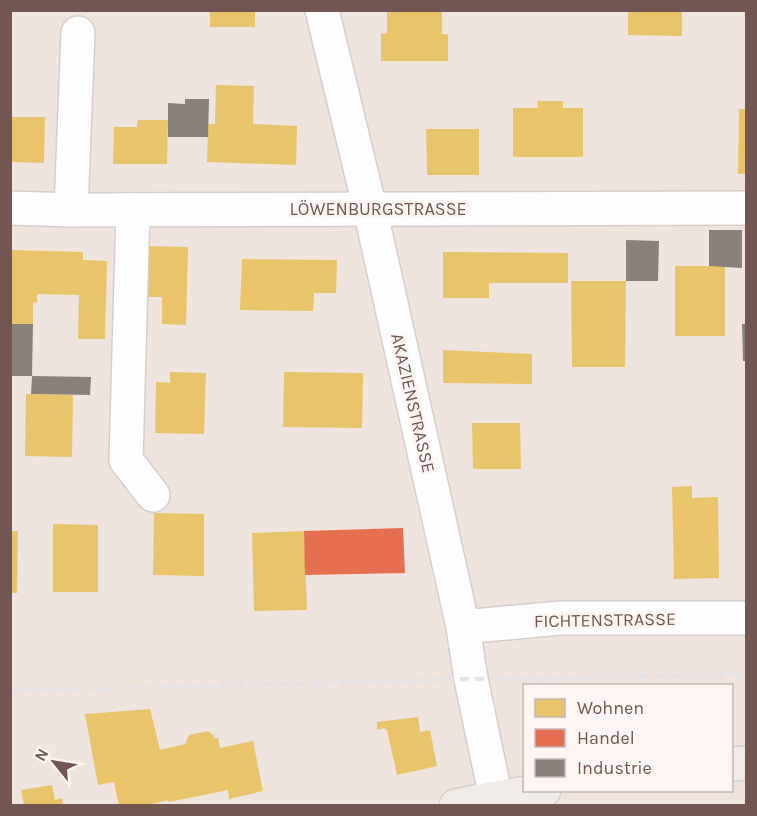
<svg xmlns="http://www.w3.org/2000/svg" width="757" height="816" font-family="Karla,sans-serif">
  <rect width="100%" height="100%" fill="#f8f3f0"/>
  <path fill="#f0e4de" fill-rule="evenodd" d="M10 11H746V805H11ZM524 686H732V790H524Z"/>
  <g fill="#e9c46a">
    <rect x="210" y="10" width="45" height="17"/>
    <polygon points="387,10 442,10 442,34 448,34 448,61 381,61 381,34 387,33"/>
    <polygon points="628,10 682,10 682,36 628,35"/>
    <polygon points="216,85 254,86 253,124 297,126 296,165 207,162 208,124 215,124"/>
    <polygon points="537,101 563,101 563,108 583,108 583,157 513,157 513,108 538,108"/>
    <polygon points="739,109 746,109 746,174 738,174"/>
    <polygon points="10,117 45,117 44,163 10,162"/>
    <polygon points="138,120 168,120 167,164 113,164 114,127 137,127"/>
    <polygon points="426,129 479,129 479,175 427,175"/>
    <polygon points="142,246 188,247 186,325 162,324 162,297 140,297"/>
    <polygon points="10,250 83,252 83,260 107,261 105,339 78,339 79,295 37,294 37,303 33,302 33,324 10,324"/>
    <polygon points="443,252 568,253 568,283 489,283 489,298 443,298"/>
    <polygon points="242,259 337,260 336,293 314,293 313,311 240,310"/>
    <rect x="675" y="266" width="50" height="70"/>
    <polygon points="571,281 626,281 625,367 572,367"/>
    <polygon points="443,350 532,354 532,384 443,383"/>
    <polygon points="170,372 206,373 204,434 155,433 156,382 170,383"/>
    <polygon points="284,372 363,373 362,428 283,427"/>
    <polygon points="26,394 73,395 72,457 25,456"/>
    <polygon points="472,423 520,423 521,469 473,469"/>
    <polygon points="692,486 692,498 718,497 719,578 674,579 672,487"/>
    <polygon points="154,513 204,514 204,576 153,575"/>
    <polygon points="53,524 98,525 98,592 53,592"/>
    <polygon points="10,531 18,531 17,593 10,593"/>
    <polygon points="304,531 307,610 254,611 252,533"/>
    <polygon points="150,709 160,750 185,744 189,735 208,731 214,736 214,738 218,738 220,748 253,741 263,791 229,799 228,790 169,802 168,800 144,806 119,806 114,782 98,785 85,714"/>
    <polygon points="418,717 420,732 430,730 437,766 397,775 387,730 385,730 385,728 377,730 377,722"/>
    <polygon points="52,785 55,800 62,798 63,806 24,806 21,790"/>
  </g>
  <polygon fill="#e76f51" points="403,528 405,573 305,575 304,531"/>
  <g fill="#8a817c">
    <polygon points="185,99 209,99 208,137 168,137 168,103 185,104"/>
    <polygon points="709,230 742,230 742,268 709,266"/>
    <polygon points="626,240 659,241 658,281 626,281"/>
    <polygon points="10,324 33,324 32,376 10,376"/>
    <polygon points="742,324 746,324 746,361 743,361"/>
    <polygon points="32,376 91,377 90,395 31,394"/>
  </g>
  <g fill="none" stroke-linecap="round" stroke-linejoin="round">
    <defs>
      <g id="minor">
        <polyline points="322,10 370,209 463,627 471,679 496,798"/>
        <polyline points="10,208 71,210 746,208"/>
        <polyline points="71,210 78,33"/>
        <polyline points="133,210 126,460 153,495"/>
        <polyline points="463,627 560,618 746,618"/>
      </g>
      <g id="major">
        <polyline points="732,764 746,763"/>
        <polyline points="456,806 496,798 544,790"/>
      </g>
    </defs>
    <use href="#minor" stroke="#d6cecc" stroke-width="36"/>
    <use href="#major" stroke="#d8cfcd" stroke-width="36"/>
    <use href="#minor" stroke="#fefdfd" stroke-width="33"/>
    <use href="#major" stroke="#f1ece8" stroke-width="33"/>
    <polyline stroke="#e4e3e6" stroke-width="4.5" stroke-dasharray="9 6" stroke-linecap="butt" points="10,691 471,679 541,679 746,674"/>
  </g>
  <g text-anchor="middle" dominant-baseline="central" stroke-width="6" stroke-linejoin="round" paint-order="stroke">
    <g font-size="18" fill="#735651" stroke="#fdf6f2">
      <text x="378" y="209">LÖWENBURGSTRASSE</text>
      <text transform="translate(413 403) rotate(77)">AKAZIENSTRASSE</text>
      <text transform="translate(605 620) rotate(-1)">FICHTENSTRASSE</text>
    </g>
  </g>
  <rect width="757" height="816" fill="none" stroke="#735651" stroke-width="24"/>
  <rect x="523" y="684" width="210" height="108" fill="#fdf6f2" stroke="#c6b6b2" stroke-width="1.5"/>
  <rect x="535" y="699" width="30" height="18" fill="#e9c46a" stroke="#c6b6b2" stroke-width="1.5"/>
  <text x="577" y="714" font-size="18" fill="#735651">Wohnen</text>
  <rect x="535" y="729" width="30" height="18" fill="#e76f51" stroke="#c6b6b2" stroke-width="1.5"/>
  <text x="577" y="744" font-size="18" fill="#735651">Handel</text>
  <rect x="535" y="759" width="30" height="18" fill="#8a817c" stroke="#c6b6b2" stroke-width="1.5"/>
  <text x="577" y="774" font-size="18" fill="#735651">Industrie</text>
  <g transform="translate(54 762) rotate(300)" stroke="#fdf6f2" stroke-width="4.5" paint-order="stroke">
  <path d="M0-4.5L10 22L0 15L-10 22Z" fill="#735651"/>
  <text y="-9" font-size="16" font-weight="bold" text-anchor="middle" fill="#735651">N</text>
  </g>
</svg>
